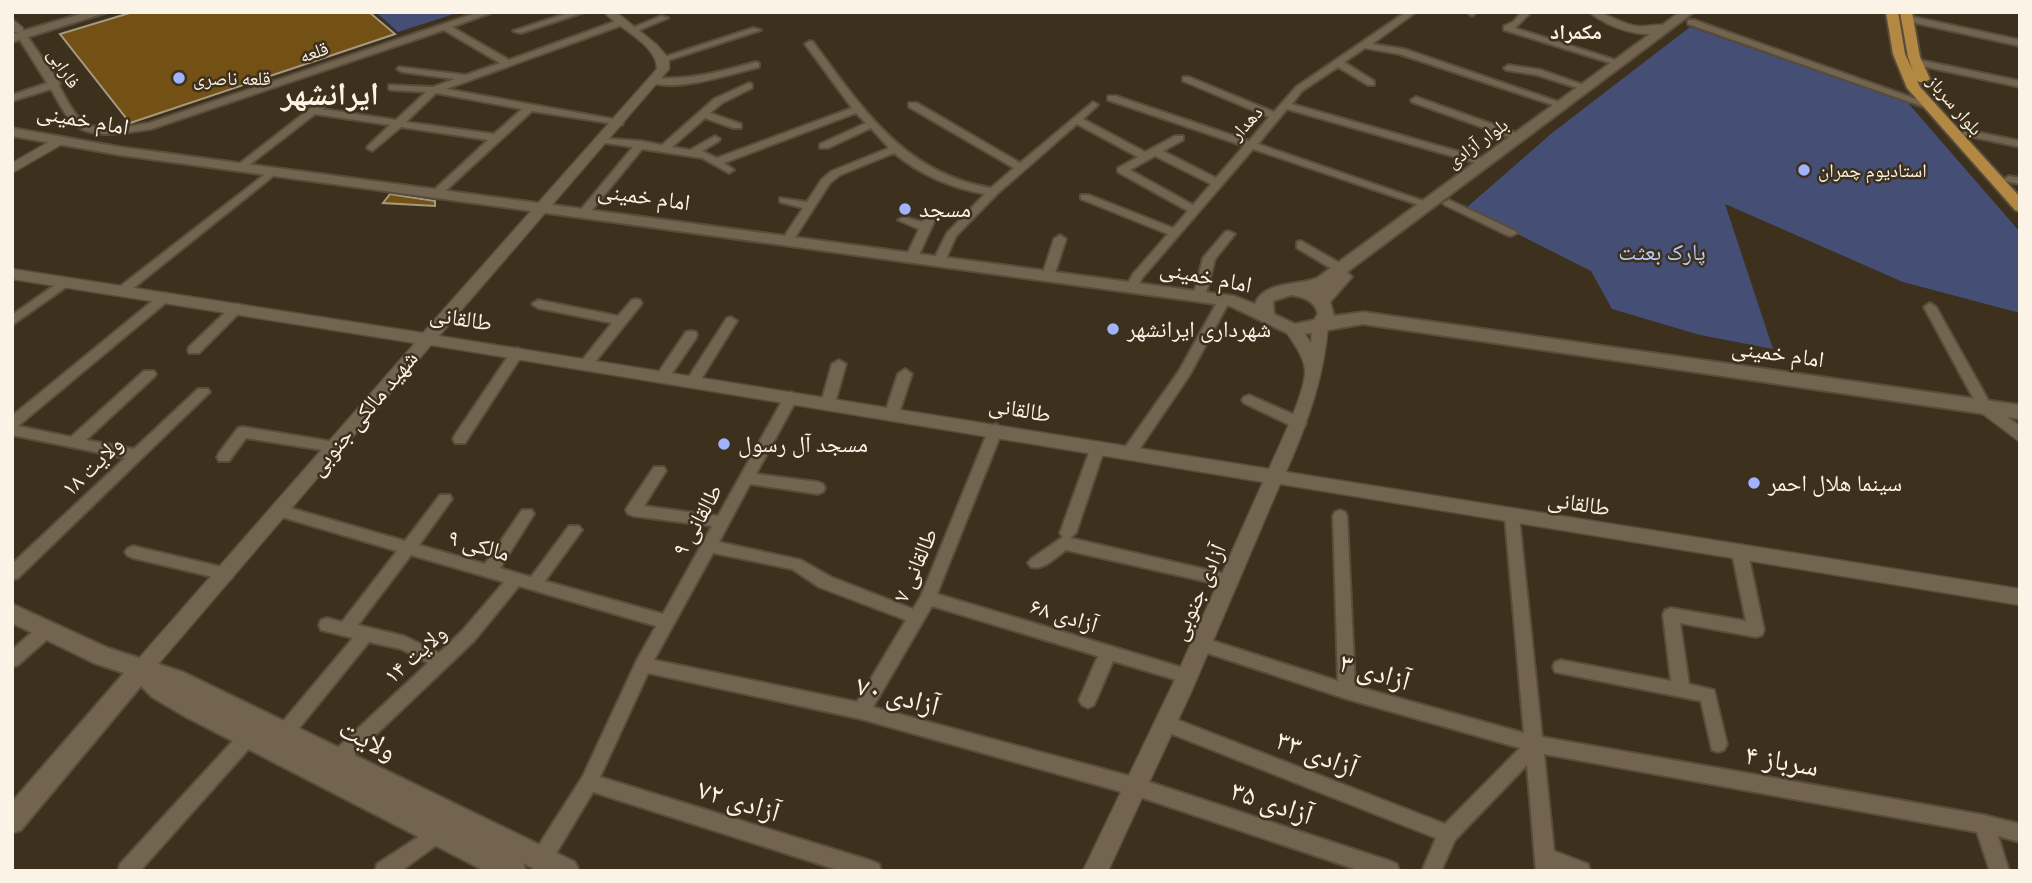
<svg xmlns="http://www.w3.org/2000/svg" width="2032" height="883" font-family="Cabin,'Noto Naskh Arabic',sans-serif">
  <rect width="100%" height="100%" fill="#3d301d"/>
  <g fill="#454f75">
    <polygon points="376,12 460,12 398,32"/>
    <polygon points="1690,27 1908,103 2020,232 2020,313 1903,282 1725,204 1773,349 1700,335 1612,309 1591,271 1466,208 1552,133"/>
  </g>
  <g fill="#735014" stroke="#a79881" stroke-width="2">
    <polygon points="133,12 369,12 395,34 130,123 60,34"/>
    <polygon points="390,194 435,201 435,206 383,203"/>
  </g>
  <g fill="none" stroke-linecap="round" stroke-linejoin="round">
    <defs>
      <g id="minor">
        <path d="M479 12H493L452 27 509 60 619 20H625V24L446 89 618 120 623 123 622 125 532 111 441 195H433V191L488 140 401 127 372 151 367 148 368 146 390 125 315 114 244 169 240 170 235 167 325 97 334 99 322 109 396 120 426 92 392 90 389 89V85L433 87 455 79 402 72 397 69 399 67 466 75 500 63 444 30 151 129C128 132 89 142 71 121 63 112 57 99 51 89L12 101V95L47 83 17 35 22 32 25 33 60 84 59 86C65 96 71 110 80 119 96 135 129 126 149 123ZM436 93 522 109 494 134 406 122Z"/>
        <polygon points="571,12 585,12 521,33 513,31"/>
        <path d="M1406 12H1416L1372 44 1404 49 1568 105 1559 107 1399 54 1365 48 1344 62 1374 81V85H1368L1338 67 1302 91 1292 104 1488 160V164H1480L1287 109 1258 144 1432 204 1430 206H1422L1253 149 1142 278 1136 290 1132 291 1126 287 1133 274 1168 234 1081 199V195H1089L1173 228 1188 211 1118 172V168L1138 157 1077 124 997 194 956 236 945 261 939 265 933 261 947 233 985 194C952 188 920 175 894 153L840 175 830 183 792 242H784L782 240 803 208 780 202V198L807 202 822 179 832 171 889 148 871 128 828 148H820V144L866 123 856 113 724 163 734 170 729 173 702 158 642 149 588 215H580L578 213 633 147 599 142V138L641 141 662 145 714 99 749 83 752 84V88L722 103 710 113 741 124V128H733L705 118 672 147 690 150 715 136 720 139 719 141 702 151 717 158 852 108 805 44 810 41 813 42C862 108 903 173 991 188L1014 168 909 107V103H917L1020 163 1093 102 1098 105 1083 119 1145 152 1175 136H1183V140L1163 151 1216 178 1244 146 1108 100V96H1116L1249 141 1269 117 1183 81V77H1189L1274 112 1296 87ZM1155 156 1211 184 1193 205 1130 170Z"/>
        <polygon points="1477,12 1472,16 1468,13 1468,12"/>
        <polygon points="1522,12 1531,12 1515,28 1625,63 1617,65 1504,30 1504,26 1513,22"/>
        <polygon points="661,16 668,18 635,32 627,30"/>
        <polygon points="1909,16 2020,40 2020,46 1906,21 1906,17"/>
        <polygon points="1688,20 1694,20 1933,105 1924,107 1688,24"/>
        <polygon points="753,28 761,30 666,61 658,59"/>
        <polygon points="1915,59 2020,81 2020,87 1912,64 1912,60"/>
        <path d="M756 62 759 63V67C736 73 670 94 650 81 657 77 664 79 672 78 701 78 728 69 756 62Z"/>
        <polygon points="1509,65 1541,70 1592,88 1587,91 1537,75 1506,70 1504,68"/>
        <polygon points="1416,97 1523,135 1524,137 1523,139 1515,139 1412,102 1411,100"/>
        <polygon points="1967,130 2020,141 2020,147 1963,135 1963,131"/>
        <polygon points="273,168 278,171 277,173 126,294 118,294 116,291 118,288"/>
        <polygon points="2009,176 2020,178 2020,184 2005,181 2004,179"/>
        <polygon points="1449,200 1515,231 1517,233 1511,236 1507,235 1445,205 1443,203"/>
        <polygon points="932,210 938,213 918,257 912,261 908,260 906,257 919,229 898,220 904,217 922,222 928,211"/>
        <polygon points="1229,231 1235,234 1215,259 1205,297 1199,301 1195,300 1193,297 1203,258 1225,232"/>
        <polygon points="1060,235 1066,239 1054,276 1048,280 1044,279 1042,276 1054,239"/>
        <polygon points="1301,241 1345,266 1347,269 1341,273 1337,272 1297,248 1297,242"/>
        <polygon points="65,278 71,282 69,285 12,325 12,315"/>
        <polygon points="165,293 169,294 171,297 169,300 18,426 71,437 144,371 154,371 156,374 154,377 86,440 134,449 198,389 208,389 210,392 18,578 12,580 12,564 125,458 12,435 12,416 161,294"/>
        <polygon points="1224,296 1230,300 1189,376 1134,457 1124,457 1122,453 1124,449 1179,371 1220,297"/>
        <polygon points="636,299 640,300 642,303 640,306 591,367 586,368 579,364 612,323 538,308 532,304 538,300 618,316 632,300"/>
        <polygon points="1930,303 1936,307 1992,407 1990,410 1980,410 1978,407 1924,307"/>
        <polygon points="237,304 241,305 243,308 241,311 199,353 189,353 188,350 189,347 233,305"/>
        <polygon points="731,317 737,321 698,384 688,384 686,381 688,378 727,318"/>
        <polygon points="691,331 696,332 697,335 696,338 668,379 658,379 656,376 658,373 686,332"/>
        <polygon points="518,348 524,352 465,443 455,443 453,439 455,435 513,349"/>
        <polygon points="839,360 846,364 835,403 828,408 821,403 832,364"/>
        <polygon points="905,369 912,374 899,413 892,418 887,416 885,413 898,374"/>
        <path d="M791 392 798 397 756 474 818 482 823 484 825 488 823 492 818 494 750 484 719 542 801 560 831 577 913 609 921 596 989 429 996 424 1003 429 937 594 1187 669 1193 671 1195 676 1193 681 1187 683 1113 661 1094 705 1088 708 1082 705 1079 700 1098 656 932 606 873 707 1137 778 1390 861 1397 864 1399 871H1361L1137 796 861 719 648 673 600 777 872 861 879 864 881 871H841L593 792 549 865 542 867 535 865 533 858 535 851 583 776 637 660 656 626 519 586 474 641 345 764 339 766 333 764 330 758 333 752 428 663 401 649 369 642 291 738 285 740 279 738 276 732 279 726 353 638 321 630 319 625 321 620 327 618 342 622 397 551 275 515 273 511 275 507 280 505 405 541 440 495H450L452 499 419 545 485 564 522 510H532L534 514 500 568 531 577 569 526H579L582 530 545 581 663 614 712 526 633 516 628 514 626 510 628 506 654 467H664L666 471 644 506 718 516 786 394ZM713 553 792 569 819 587 906 620 857 702 654 660ZM411 555 504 582 462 631 439 653 404 636 358 625Z"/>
        <polygon points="1249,395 1304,419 1306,423 1304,427 1294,427 1244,403 1242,400 1244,397"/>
        <polygon points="243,427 335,442 342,447 335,452 246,438 229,461 219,461 217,457 219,453 238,428"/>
        <path d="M1098 442 1105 447 1076 533 1070 538 1230 575 1236 576 1238 581 1236 586 1230 587 1066 550C1056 557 1043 571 1031 567L1028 563 1031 559 1063 537 1060 533 1091 447Z"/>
        <polygon points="1340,510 1345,512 1347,516 1355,686 1524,733 1505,517 1507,513 1517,513 1519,517 1542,737 1984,815 2020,824 2020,842 1998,836 2009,871 1990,871 1977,832 1544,754 1554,851 1588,864 1590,871 1536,871 1527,765 1455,840 1441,871 1422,871 1436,838 1159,729 1156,723 1159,717 1165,715 1445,824 1520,748 1347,699 1195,649 1193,644 1195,639 1201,637 1338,681 1333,516 1335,512"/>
        <polygon points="133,546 226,568 232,570 234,574 232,578 226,580 133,558 128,556 125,552 128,548"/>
        <polygon points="1740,547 1745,549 1748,553 1764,630 1762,635 1756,637 1680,623 1689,684 1714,690 1727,744 1724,750 1718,752 1712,750 1701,701 1555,672 1553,667 1555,662 1561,660 1671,681 1663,615 1665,610 1671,608 1746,621 1732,553 1735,549"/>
        <polygon points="46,623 52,625 54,630 52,635 18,665 12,667 12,650 40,625"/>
        <polygon points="248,729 254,731 257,737 254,743 140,871 118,871 120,864 242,731"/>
        <polygon points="438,824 445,827 447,833 445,839 401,871 375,871 377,864"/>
      </g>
      <g id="tertiary">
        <path d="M604 12H616L657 45 669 59V69L439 336 1269 469C1278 448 1307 390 1305 369 1303 354 1293 343 1285 330L1287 326H1299L1311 343 1312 325 1320 320 1328 325C1324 378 1307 424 1286 472L2020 589V605L1280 484 1192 690 1108 871H1083L1171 688 1263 482 431 345 148 676 141 679 134 676 131 670 134 664 415 343 12 279V269L423 333 657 69C657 44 619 29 604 12Z"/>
        <path d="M1589 12C1609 12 1619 24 1637 26 1648 28 1660 21 1670 28 1648 43 1607 27 1589 12Z"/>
        <polygon points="12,19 23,28 23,32 15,32 12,29"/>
        <polygon points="59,136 66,140 64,143 12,173 12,163"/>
        <polygon points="1985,401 2020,426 2020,442 1979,411 1977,407 1979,403"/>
      </g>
      <g id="secondary">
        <polygon points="88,12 108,12 12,42 12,34"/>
        <path d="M1680 12H1694L1347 272 1352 277 1330 302 1334 316 1363 312 2020 405V419L1363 324 1293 336 1230 306 120 155 12 136V128L120 147 1234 296 1255 304C1264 281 1296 286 1317 278ZM1291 295C1304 297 1315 301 1318 314L1314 320 1295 324 1274 314 1273 301Z"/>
        <polygon points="12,604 108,648 183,672 575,862 579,871 538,871 523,863 526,871 485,871 186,717 152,697 141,686 21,830 12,833 12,802 124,673 94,663 12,623"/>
      </g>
      <polygon id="primary" points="1886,12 1898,12 1905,54 1913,71 1908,57 1900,12 1912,12 1920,57 1930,79 1923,83 1917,81 1920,87 2020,197 2020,212 2015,210 1907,88 1893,54"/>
    </defs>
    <use href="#minor" stroke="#584d3b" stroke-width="4"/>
    <use href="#tertiary" stroke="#584d3b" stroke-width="3"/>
    <use href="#secondary" stroke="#584d3b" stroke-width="4"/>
    <use href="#primary" stroke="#584d3b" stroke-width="4"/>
    <use href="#minor" fill="#72644f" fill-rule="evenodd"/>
    <use href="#tertiary" fill="#72644f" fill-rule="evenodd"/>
    <use href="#secondary" fill="#72644f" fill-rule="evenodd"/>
    <use href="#primary" fill="#b28843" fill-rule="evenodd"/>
  </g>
  <g fill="#a0b3fd" stroke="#3d301d" stroke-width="2.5">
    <circle cx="179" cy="78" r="7"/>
    <circle cx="1804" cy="170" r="7"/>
    <circle cx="905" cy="209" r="7"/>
    <circle cx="1113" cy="329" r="7"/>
    <circle cx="724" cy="444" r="7"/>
    <circle cx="1754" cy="483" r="7"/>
  </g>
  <g text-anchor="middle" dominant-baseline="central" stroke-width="5" stroke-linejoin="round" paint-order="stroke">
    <g font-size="19" fill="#fcf3e7" stroke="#3d301d">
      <text transform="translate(314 52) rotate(-19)">قلعه</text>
      <text transform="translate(64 68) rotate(58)">فارابی</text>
      <text transform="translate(1955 105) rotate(49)">بلوار سرباز</text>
      <text transform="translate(1246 123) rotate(-48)">دهدار</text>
      <text transform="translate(1477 143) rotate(-36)">بلوار آزادی</text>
    </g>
    <g font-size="19" fill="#fcf3e7" stroke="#3d301d" text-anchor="start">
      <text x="193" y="78">قلعه ناصری</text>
      <text x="1818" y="170">استادیوم چمران</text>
    </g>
    <g font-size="21" font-weight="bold" fill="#fcf3e7" stroke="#3d301d">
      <text x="1576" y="31">مکمراد</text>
    </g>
    <g font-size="23" fill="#fcf3e7" stroke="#3d301d">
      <text transform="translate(83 119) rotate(10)">امام خمینی</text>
      <text transform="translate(644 196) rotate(8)">امام خمینی</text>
      <text transform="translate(1206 276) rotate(11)">امام خمینی</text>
      <text transform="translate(461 318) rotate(9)">طالقانی</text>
      <text transform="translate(1778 353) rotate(8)">امام خمینی</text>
      <text transform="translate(1020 409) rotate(10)">طالقانی</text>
      <text transform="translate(363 413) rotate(-50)">شهید مالکی جنوبی</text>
      <text transform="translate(92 466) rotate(-44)">ولایت ۱۸</text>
      <text transform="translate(1579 503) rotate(9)">طالقانی</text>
      <text transform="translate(697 520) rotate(-61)">طالقانی ۹</text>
      <text transform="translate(479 545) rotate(16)">مالکی ۹</text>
      <text transform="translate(915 565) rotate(-66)">طالقانی ۷</text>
      <text transform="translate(1198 592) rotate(-66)">آزادی جنوبی</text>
      <text transform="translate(1064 615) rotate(17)">آزادی ۶۸</text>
      <text transform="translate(415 654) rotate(-42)">ولایت ۱۴</text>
    </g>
    <g font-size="23" fill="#fcf3e7" stroke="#3d301d" text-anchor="start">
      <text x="919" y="209">مسجد</text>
      <text x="1127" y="329">شهرداری ایرانشهر</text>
      <text x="738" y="444">مسجد آل رسول</text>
      <text x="1768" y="483">سینما هلال احمر</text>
    </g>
    <g font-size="23" fill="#bbc9fa" stroke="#3d301d">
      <text x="1662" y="252">پارک بعثت</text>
    </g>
    <g font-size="28" fill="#fcf3e7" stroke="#3d301d">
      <text transform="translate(1375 671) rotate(16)">آزادی ۳</text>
      <text transform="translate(898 695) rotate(15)">آزادی ۷۰</text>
      <text transform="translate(368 739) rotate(26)">ولایت</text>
      <text transform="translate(1317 753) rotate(21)">آزادی ۳۳</text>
      <text transform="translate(1782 760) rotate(10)">سرباز ۴</text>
      <text transform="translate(739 800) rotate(17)">آزادی ۷۲</text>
      <text transform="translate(1272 802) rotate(18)">آزادی ۳۵</text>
    </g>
    <g font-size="32" font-weight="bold" fill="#fcf3e7" stroke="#3d301d">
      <text x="330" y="93">ایرانشهر</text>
    </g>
  </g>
  <rect width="2032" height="883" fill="none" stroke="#fcf3e7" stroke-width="28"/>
</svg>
